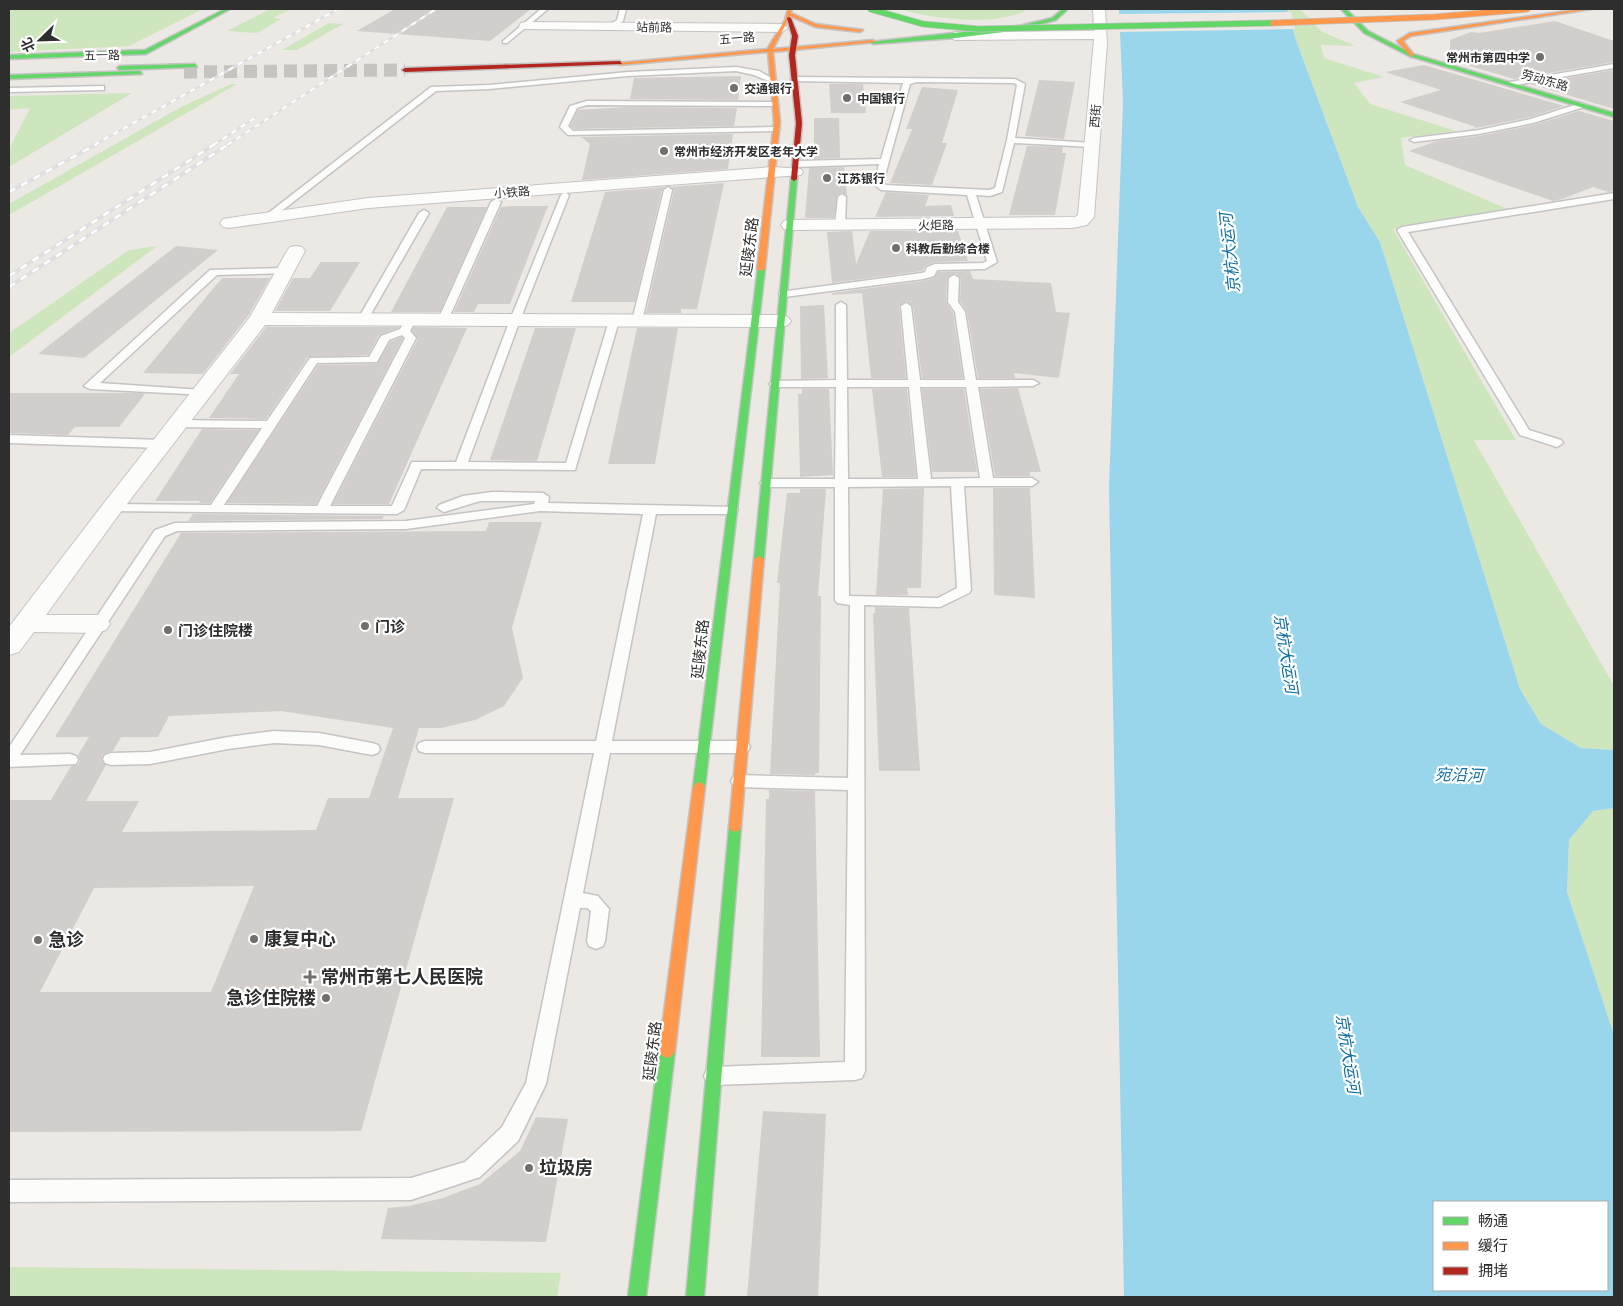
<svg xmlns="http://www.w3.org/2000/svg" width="1623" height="1306" font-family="Montserrat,'Noto Sans SC',sans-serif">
  <rect width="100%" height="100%" fill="#ece8e4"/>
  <g fill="#cee6be">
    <polygon points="14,9 203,9 129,46 9,52 9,11"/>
    <polygon points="270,9 291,9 273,18 281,19 257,33 227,31"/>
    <path d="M899 9H1028C999 27 931 19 899 9Z"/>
    <polygon points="1288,9 1300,9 1321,31 1355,46 1321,45 1324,58 1384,77 1354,83 1370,104 1456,131 1401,138 1405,165 1512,211 1393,229 1516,440 1474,440 1614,686 1614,750 1581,748 1541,724 1520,689 1380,242 1358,207 1297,43"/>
    <polygon points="329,23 343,24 297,50 282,50"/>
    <polygon points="231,84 237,84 9,215 9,204 181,107"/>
    <polygon points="132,93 9,167 9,149 30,108 9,110 9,96"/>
    <polygon points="157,246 9,357 9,333 129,250"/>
    <polygon points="1614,808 1614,1035 1567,892 1569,840 1593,811"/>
    <polygon points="9,1267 561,1273 557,1297 9,1297"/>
  </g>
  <path fill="#99d6ec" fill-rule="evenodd" d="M1119 9H1287L1297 43 1358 207 1380 242 1520 689 1541 724 1581 748 1614 750V808L1593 811 1569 840 1567 892 1614 1035V1297H1124L1109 487 1123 102ZM1434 1202H1607V1290H1434Z"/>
  <polygon fill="#ece8e4" points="1291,12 1295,29 1117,32 1117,14"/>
  <g fill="#d1cecb" fill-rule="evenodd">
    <polygon points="395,9 531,9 490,41 357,31"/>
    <polygon points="1555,21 1614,41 1614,62 1514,79 1450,60 1450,40 1471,32 1479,33"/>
    <polygon points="1424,65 1564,106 1531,117 1470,129 1476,127 1400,102 1441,90 1385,72"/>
    <polygon points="1614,70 1614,109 1531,84"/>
    <polygon points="741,76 738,100 630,99 634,78"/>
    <polygon points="1039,80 1075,82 1064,139 1025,136"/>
    <polygon points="829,84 863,84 866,113 831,113"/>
    <polygon points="922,87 958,90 942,143 947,143 932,185 890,183 912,129 906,129"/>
    <polygon points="628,107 737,108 734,126 574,129 570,126 578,110"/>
    <polygon points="1579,111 1614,121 1614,191 1608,192 1593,187 1562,199 1553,201 1409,151 1437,141 1479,136 1533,125"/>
    <polygon points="814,118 839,118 840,158 814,159"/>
    <polygon points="733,134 728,169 582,180 590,144 581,137"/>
    <polygon points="1027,146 1063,147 1062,153 1066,153 1055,215 1009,215"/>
    <polygon points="844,167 847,196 842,192 837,196 834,218 805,218 809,168"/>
    <polygon points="724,183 697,309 681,309 681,313 646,313 674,190 671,187"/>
    <polygon points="665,187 662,190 635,302 571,302 605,192"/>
    <polygon points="886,192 929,195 925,206 951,205 954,216 875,217"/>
    <polygon points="514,206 548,206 510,304 478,304 474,312 454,312 501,207"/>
    <polygon points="447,207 487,207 440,312 391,312"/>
    <polygon points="852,231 856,264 870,231 958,231 968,261 935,262 926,265 922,271 832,283 827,232"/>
    <polygon points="176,246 218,250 84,358 38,354"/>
    <polygon points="321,262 360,262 330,311 275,311 293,278 310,278"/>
    <polygon points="970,271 973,279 1051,283 1056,312 1070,313 1059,378 1014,373 1015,378 978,378 967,312 960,301 961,278 955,273 947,278 946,302 953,313 963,378 922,378 913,306 907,301 899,306 906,378 871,378 862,293 832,295 832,293 923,281 934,278 938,272"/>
    <polygon points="222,278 270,278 248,316 203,374 143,373"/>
    <polygon points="824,305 828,378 801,379 800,306"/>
    <polygon points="266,327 399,327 379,335 368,355 308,357 266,419 209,418 239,374 230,374"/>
    <polygon points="414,327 467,328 389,504 333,504 418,339 412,331"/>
    <polygon points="535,328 576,328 537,461 490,460"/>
    <polygon points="637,328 678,328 655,464 608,464"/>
    <polygon points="402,337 403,338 316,504 227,503 318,365 377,364 390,342"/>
    <polygon points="1018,388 1041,472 1030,472 1030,476 995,476 980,389"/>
    <polygon points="802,389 829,389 833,475 800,477 798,394 802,394"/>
    <polygon points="872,389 907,389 916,477 882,477"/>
    <polygon points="922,389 964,389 977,472 932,472"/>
    <polygon points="9,393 140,393 145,394 119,427 75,427 68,435 9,433"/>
    <polygon points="202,429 259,430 210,503 199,503 200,501 155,501"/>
    <polygon points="924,488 921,588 907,588 908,595 876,595 883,489"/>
    <polygon points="993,488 1030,488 1035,598 994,595"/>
    <polygon points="800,489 826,489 818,596 821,596 819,773 815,773 815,775 770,774 780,583 777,583 787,493 800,493"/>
    <polygon points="193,514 384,516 382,519 188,521"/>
    <path d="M489 522H542L512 628 523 678 504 706 475 720 441 728H419L398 798H454L361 1131 9 1132V800H51L71 766 78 765 80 761 78 755 89 737H55L181 533 486 531ZM281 711 393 728 369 798H328L316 830 122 832 139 801H86L106 765 101 760 103 754 113 751 121 737H158L169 716ZM254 886 211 992H40L94 888Z"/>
    <polygon points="875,607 909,608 920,771 879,771 873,613 875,613"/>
    <polygon points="769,790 815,791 820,1057 761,1057 766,799 769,799"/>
    <polygon points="763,1111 826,1114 818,1297 747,1297"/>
    <polygon points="536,1117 568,1119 546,1242 381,1239 388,1208 409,1206 443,1198 480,1184 520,1151"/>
  </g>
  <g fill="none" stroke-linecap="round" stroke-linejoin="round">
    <polyline stroke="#c6c3c0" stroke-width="13" stroke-dasharray="13 7" stroke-linecap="butt" points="184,72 405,70"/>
    <defs>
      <g id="lane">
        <polygon points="541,9 548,9 507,43 503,43 503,41"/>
        <polygon points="620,9 626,9 623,21 613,27 609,27 609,25 617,20"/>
        <polygon points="1614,64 1614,68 1510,86 1506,84 1510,82"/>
        <polygon points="736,67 759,71 777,81 773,83 754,75 736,71 628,76 489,89 436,91 270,220 267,221 262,218 431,87 489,85 628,72"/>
        <path d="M792 77 1015 79 1025 84 1015 138 1092 143 1096 145 1092 147 1014 143 1002 192 990 196 976 195 997 262 985 269 937 270 934 276 923 279 784 297 779 294 780 292 922 273 925 272 927 267 935 264 983 263 987 261 967 195 881 190 874 184 879 164 796 167 792 164 796 161 881 159 903 83 795 81 791 79ZM917 82 1014 83 1017 85 1007 140 995 188 989 190 886 185 883 183 910 84Z"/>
        <polygon points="104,86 104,90 101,90 9,92 9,88"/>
        <polygon points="587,101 775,102 779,104 775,106 587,105 577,108 568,126 573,131 776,127 780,129 776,131 568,135 560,127 570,106"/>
        <polygon points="1581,103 1585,105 1584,107 1533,123 1479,134 1414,142 1410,140 1414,138 1479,130 1531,119"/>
        <polygon points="668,187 672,190 642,321 637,324 632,321 664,190"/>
        <path d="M565 192 569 195 520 320 468 462 566 463 609 321 610 319H618L619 321 575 470 421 469 404 510 397 514 107 511 105 508 107 505 112 504 211 505 262 428 178 427 172 423 174 420 267 421 310 358 369 357 381 336 400 329 407 318 411 317 416 320 410 331 416 338 330 506H392L412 462H456L510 320 561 195ZM402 335 405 338 317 506 224 505 317 363 377 362 389 340Z"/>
        <polygon points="1614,193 1614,199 1408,232 1529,430 1561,440 1563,443 1557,447 1520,435 1397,230 1402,227"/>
        <polygon points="842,194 846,197 845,225 840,228 835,225 838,197"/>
        <polygon points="496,199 501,202 448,320 443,323 439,322 438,320 491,202"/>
        <polygon points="424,210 429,213 368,319 363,322 359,321 358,319 419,213"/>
        <polygon points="285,268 290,271 289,273 217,275 100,383 202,390 206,391 208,393 206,395 90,389 84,386 210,270"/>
        <path d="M954 275 959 278 958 302 965 312 976 380H1033L1039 383 1033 386 978 387 993 478H1032L1038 482 1032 486H964L971 590 969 593 940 607 864 605 865 1071 862 1078 855 1080 714 1085 707 1083 704 1076 707 1069 714 1067 845 1062 848 790 739 787 733 785 731 781 733 777 739 775 848 778 850 605 837 603 835 600V487H766L760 483 766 479H835L836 387H775L769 384 775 381 836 380V305L841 302 846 305 847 380H908L901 306 906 303 911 306 920 380H965L955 312 948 302 949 278ZM847 387H909L918 479H848ZM920 387H966L980 478 931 479ZM951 486 957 588 938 598 849 596 848 487Z"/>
        <polygon points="9,435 162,440 168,444 162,448 9,443"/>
        <polygon points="492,492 543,493 549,497 548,503 736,507 738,510 731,514 656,514 612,741 742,741 748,743 750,747 748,751 742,753 610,753 583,893 598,896 609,909 605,941 603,946 596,949 589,946 587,941 591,911 587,908 580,908 546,1084 518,1141 480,1177 411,1200 9,1202 9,1180 411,1178 465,1162 502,1127 526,1083 594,753 425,753 419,751 417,747 419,743 425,741 596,741 643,514 540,511 406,529 177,531 165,536 20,755 70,754 76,756 78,760 76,764 9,767 9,747 155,530 175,523 406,521 534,504 535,501 480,501 444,512 437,508 439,505 463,496"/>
        <polygon points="274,731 319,733 372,743 378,745 380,749 378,753 372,755 319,745 274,743 228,749 150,764 111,765 105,763 103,759 105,755 111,753 150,752 228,737"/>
      </g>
      <g id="street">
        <polygon points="1093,9 1105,9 1107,43 1094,217 1087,225 1072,228 790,230 784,229 781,225 784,221 790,220 1075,217 1078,215 1094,39 955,40 949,36 955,32 1094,31"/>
        <polygon points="525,22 782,24 788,28 782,32 521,29 519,26 521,23"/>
        <polygon points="773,167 801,169 803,172 801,175 773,177 368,208 229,228 223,227 220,223 223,219 229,218 368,198"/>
        <polygon points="296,246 302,247 305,251 272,313 781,315 788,317 791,321 788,325 781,327 265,325 120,513 46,615 97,615 106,618 110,624 106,630 97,633 34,632 19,652 9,655 9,627 104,503 250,317 287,251 290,247"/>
      </g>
      <g id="fast">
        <polygon points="225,9 230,9 146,54 9,59 9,55 145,50"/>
        <polygon points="1063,9 1068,9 1056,20 1019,30 955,38 873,44 870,42 1019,26 1052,18"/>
        <polygon points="1341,9 1346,9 1368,31 1413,54 1614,113 1614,117 1409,56 1364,33"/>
        <polygon points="195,64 197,67 120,70 117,68 120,66"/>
        <polygon points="140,71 142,74 9,79 9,75"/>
        <polygon points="794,177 797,179 764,559 759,562 754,559 791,179"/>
        <polygon points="758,267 765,269 705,787 703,790 695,790 693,787"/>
        <polygon points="735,822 740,824 741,827 704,1297 686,1297 729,827 730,824"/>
        <polygon points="667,1044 672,1046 675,1051 646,1297 628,1297 659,1051 662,1046"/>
      </g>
      <g id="slow">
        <polygon points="788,9 792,9 791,13 816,24 863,30 860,32 815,27 790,16 773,49 873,40 876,42 773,52 780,122 765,269 761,271 757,269 774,122 768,52 620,65 617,63 767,49 785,20"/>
        <polygon points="1582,9 1592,9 1411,36 1403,41 1414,55 1411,57 1397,41 1410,33"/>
        <polygon points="759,556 764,559 741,827 740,830 735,832 730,830 729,827 754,559"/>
        <polygon points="699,782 703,784 705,787 675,1051 672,1056 667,1058 662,1056 659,1051 693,787 695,784"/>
      </g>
      <g id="jam">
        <polygon points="789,17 791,18 798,36 795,55 802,123 797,179 794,181 791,179 796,123 789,55 792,36 787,18"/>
        <polygon points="620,61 622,64 405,72 402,70 405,68"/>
      </g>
    </defs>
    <use href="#lane" stroke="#c5c4c5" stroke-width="3"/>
    <use href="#street" stroke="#c5c4c5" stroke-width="2"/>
    <use href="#fast" stroke="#c5c4c5" stroke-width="3"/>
    <use href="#slow" stroke="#c5c4c5" stroke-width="3"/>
    <use href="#jam" stroke="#c5c4c5" stroke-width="3"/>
    <use href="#lane" fill="#fcfcfb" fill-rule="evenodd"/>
    <use href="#street" fill="#fcfcfb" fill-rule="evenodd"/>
    <use href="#fast" fill="#63d668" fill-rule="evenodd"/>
    <use href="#slow" fill="#ff974d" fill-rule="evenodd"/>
    <use href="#jam" fill="#b3261e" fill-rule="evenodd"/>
    <defs>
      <g id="rail-far1">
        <polyline points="94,145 338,9"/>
        <polyline points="213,145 255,118"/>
        <polyline points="227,145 436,9"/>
      </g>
      <g id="rail">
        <polyline points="9,192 97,144"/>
        <polyline points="9,276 215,144"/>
        <polyline points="9,287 229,144"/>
      </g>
    </defs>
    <use href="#rail-far1" stroke="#dfdfe1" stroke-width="2.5"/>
    <use href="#rail" stroke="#dfdfe1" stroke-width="4"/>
    <use href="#rail-far1" stroke="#fff" stroke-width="2" stroke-dasharray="5.5" stroke-linecap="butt"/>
    <use href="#rail" stroke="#fff" stroke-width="2.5" stroke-dasharray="7" stroke-linecap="butt"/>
    <defs>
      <polyline id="fast-bridge" points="870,9 923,24 978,29 1273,23"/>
      <polyline id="slow-bridge" points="1273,23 1434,17 1528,9"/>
    </defs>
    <use href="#fast-bridge" stroke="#c5c4c5" stroke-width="7" stroke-linecap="butt"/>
    <use href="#slow-bridge" stroke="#c5c4c5" stroke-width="7" stroke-linecap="butt"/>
    <use href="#fast-bridge" stroke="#63d668" stroke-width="5.5"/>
    <use href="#slow-bridge" stroke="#ff974d" stroke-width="5.5"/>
  </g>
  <g fill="#706f6e" stroke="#fff" stroke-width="2">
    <circle cx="1540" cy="57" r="5"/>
    <circle cx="734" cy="88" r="5"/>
    <circle cx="847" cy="98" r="5"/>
    <circle cx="664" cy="151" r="5"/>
    <circle cx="827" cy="178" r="5"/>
    <circle cx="896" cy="248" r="5"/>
    <circle cx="365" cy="626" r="5"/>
    <circle cx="168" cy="630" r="5"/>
    <circle cx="254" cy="939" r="5"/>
    <circle cx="38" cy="940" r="5"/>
    <path d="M307.5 969.5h5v5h5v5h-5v5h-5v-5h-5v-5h5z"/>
    <circle cx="326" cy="998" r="5"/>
    <circle cx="529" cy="1168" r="5"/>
  </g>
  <g text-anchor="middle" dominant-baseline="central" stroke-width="4.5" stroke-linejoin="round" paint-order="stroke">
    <g font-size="12" fill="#2e2e2e" stroke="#fff">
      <text transform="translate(654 27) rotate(1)">站前路</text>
      <text transform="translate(737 38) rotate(-5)">五一路</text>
      <text transform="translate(102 55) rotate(-1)">五一路</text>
      <text transform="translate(1545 80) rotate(16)">劳动东路</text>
      <text transform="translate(1095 116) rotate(-85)">西街</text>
      <text transform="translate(512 192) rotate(-4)">小铁路</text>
      <text transform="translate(936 225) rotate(-1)">火炬路</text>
    </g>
    <g font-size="12" font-weight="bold" fill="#2e2e2e" stroke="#fff" text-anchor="start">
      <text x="1530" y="57" text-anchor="end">常州市第四中学</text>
      <text x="744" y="88">交通银行</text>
      <text x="857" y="98">中国银行</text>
      <text x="674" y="151">常州市经济开发区老年大学</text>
      <text x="837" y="178">江苏银行</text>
      <text x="906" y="248">科教后勤综合楼</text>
    </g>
    <g font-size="15" fill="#2e2e2e" stroke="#fff">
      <text transform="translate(749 247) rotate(-83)">延陵东路</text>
      <text transform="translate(700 649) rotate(-84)">延陵东路</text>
      <text transform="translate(652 1051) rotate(-83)">延陵东路</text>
    </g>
    <g font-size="15" font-weight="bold" fill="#2e2e2e" stroke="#fff" text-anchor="start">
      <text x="375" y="626">门诊</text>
      <text x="178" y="630">门诊住院楼</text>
    </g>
    <g font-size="16" font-style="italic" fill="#0d6fa3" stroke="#fff">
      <text transform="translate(1230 253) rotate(-96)">京杭大运河</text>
      <text transform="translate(1286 654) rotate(81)">京杭大运河</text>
      <text transform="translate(1459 775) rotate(2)">宛沿河</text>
      <text transform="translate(1348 1054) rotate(81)">京杭大运河</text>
    </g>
    <g font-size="18" font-weight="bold" fill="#2e2e2e" stroke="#fff" text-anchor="start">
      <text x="264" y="939">康复中心</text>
      <text x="48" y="940">急诊</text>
      <text x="321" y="977">常州市第七人民医院</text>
      <text x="316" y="998" text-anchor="end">急诊住院楼</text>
      <text x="539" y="1168">垃圾房</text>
    </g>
  </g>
  <rect width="1623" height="1306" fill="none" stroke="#2e2e2e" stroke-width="20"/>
  <rect x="1433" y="1201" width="175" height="90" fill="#ffffff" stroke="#ababab"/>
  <rect x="1443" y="1217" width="25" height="8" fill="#63d668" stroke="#ababab"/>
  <text x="1478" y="1226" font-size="15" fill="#2e2e2e">畅通</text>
  <rect x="1443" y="1242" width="25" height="8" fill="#ff974d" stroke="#ababab"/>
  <text x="1478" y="1251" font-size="15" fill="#2e2e2e">缓行</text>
  <rect x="1443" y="1267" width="25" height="8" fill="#b3261e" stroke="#ababab"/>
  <text x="1478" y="1276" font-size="15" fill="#2e2e2e">拥堵</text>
  <g transform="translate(40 40) rotate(247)" stroke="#ffffff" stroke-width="4" paint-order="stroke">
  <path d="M0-4L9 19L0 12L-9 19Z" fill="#2e2e2e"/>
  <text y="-8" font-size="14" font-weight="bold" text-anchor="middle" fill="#2e2e2e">北</text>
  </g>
</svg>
